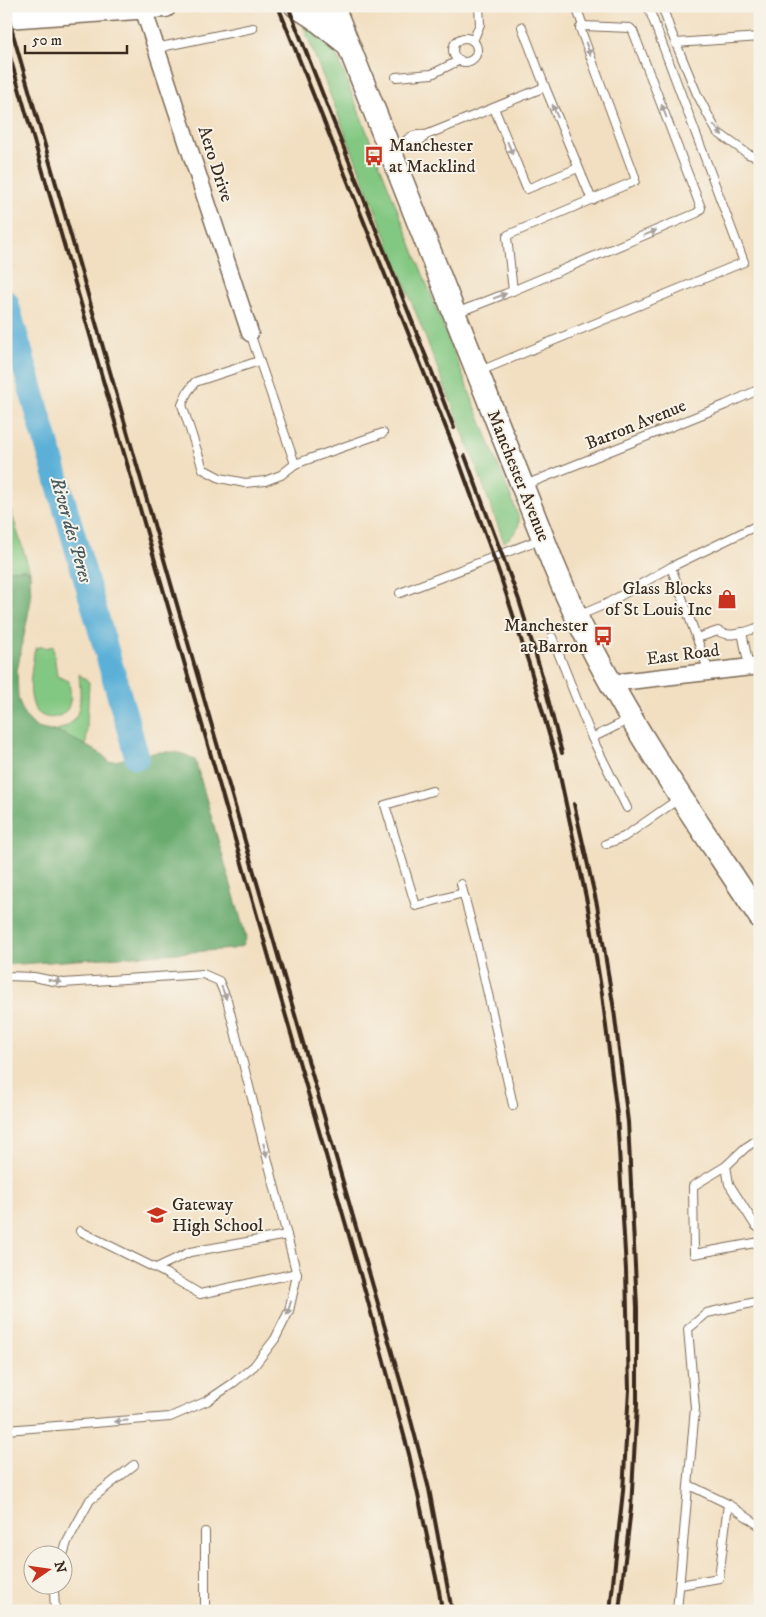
<svg xmlns="http://www.w3.org/2000/svg" width="766" height="1617" font-family="'IM FELL DW Pica',serif">
  <rect width="100%" height="100%" fill="#f7f3e8"/>
  <filter id="ink" filterUnits="userSpaceOnUse"><feTurbulence type="fractalNoise" baseFrequency=".02" numOctaves="2"/><feDisplacementMap in="SourceGraphic" scale="10" xChannelSelector="R" yChannelSelector="G"/><feConvolveMatrix kernelMatrix="1 2 1 2 8 2 1 2 1" color-interpolation-filters="sRGB"/></filter>
  <filter id="wash" filterUnits="userSpaceOnUse"><feTurbulence type="fractalNoise" baseFrequency=".0096" numOctaves="4" result="noise"/><feDisplacementMap in="SourceGraphic" scale="20" xChannelSelector="R" yChannelSelector="G"/><feGaussianBlur stdDeviation="1.12" result="paint"/><feColorMatrix in="noise" values="0 0 0 0 0 0 0 0 0 0 0 0 0 0 0 0 0 1.4 0 .05"/><feComposite in="paint" operator="in"/></filter>
  <g filter="url(#wash)">
    <rect width="100%" height="100%" fill="#f2dfc1"/>
    <g fill="#83c882" stroke="#5f7950">
      <path d="M300 18 331 43 337 56 519 518C520 531 513 535 504 542L478 471Z"/>
      <polygon points="6,495 30,572 24,569 6,570"/>
      <path d="M44 646 45 648 53 646 57 676 69 681C70 690 72 699 68 708 61 721 40 721 34 707 27 690 32 669 34 653L36 648Z"/>
      <path d="M79 674 89 682 86 746 63 734 51 731C84 727 81 700 79 674Z"/>
    </g>
    <path fill="#6aac70" stroke="#526b47" d="M24 569 30 572 31 600 17 671 18 698 24 715 37 728 63 734 100 753 110 762C137 757 171 743 195 760L246 937 242 946 233 949 6 965V570Z"/>
    <g fill="none" stroke-linecap="round" stroke-linejoin="round">
      <polyline stroke="#5bb0d7" stroke-width="25" points="6,302 137,757"/>
    </g>
  </g>
  <g filter="url(#ink)">
    <g fill="none" stroke-linecap="round" stroke-linejoin="round">
      <defs>
        <g id="lane">
          <polyline points="576,6 583,26"/>
          <polyline points="662,6 670,29 697,94 717,132 748,154 760,158"/>
          <circle cx="465" cy="50" r="12"/>
          <polyline points="473,41 480,24 479,6"/>
          <polyline points="676,43 760,37"/>
          <polyline points="156,48 253,28"/>
          <polyline points="396,77 432,74 460,60"/>
          <polyline points="545,87 592,200"/>
          <polyline points="494,108 527,189 578,168"/>
          <polyline points="426,135 545,87 522,27"/>
          <path d="M392 149C406 143 415 148 426 135 415 134 409 136 402 145"/>
          <polyline points="456,313 505,294 697,213 700,210 701,208 633,31 630,28 583,26 580,28 635,177 635,181 508,235 507,237 513,291"/>
          <polyline points="250,333 295,464 383,433"/>
          <polyline points="259,361 195,382 187,393 182,405 203,469 220,478 245,483 265,481 281,475 295,464"/>
          <polyline points="480,371 744,262 648,6"/>
          <polyline points="525,485 725,405 760,389"/>
          <polyline points="671,567 709,672"/>
          <polyline points="400,593 541,539"/>
          <polyline points="578,616 606,604 671,567 760,524"/>
          <polyline points="742,632 749,667"/>
          <polyline points="552,637 592,738"/>
          <path d="M697 638 718 631C731 639 746 631 760 627"/>
          <polyline points="432,791 385,805 416,906 463,893"/>
          <polyline points="627,808 592,738 630,719"/>
          <polyline points="606,844 624,837 680,798"/>
          <polyline points="461,884 476,941 513,1105"/>
          <polyline points="6,976 34,977 63,983 203,974 219,981 227,1000 297,1275 289,1311 275,1339 254,1366 232,1384 207,1401 170,1417 6,1430"/>
          <polyline points="760,1138 745,1148 726,1166 729,1184 755,1225 760,1229"/>
          <polyline points="726,1166 693,1186 694,1254 760,1242"/>
          <polyline points="80,1231 165,1273 200,1294 297,1273"/>
          <polyline points="156,1268 190,1252 287,1235"/>
          <polyline points="689,1485 728,1504 760,1526"/>
          <polyline points="62,1558 67,1542 90,1500 134,1465"/>
          <polyline points="680,1585 719,1578 728,1504"/>
          <polyline points="55,1611 54,1590 55,1584"/>
          <polyline points="205,1611 205,1532"/>
          <polyline points="677,1611 695,1408 688,1329 707,1313 760,1301"/>
        </g>
        <g id="street">
          <polyline points="143,8 250,333"/>
          <polyline points="611,683 760,666"/>
        </g>
        <g id="secondary">
          <polyline points="296,6 313,17 347,44"/>
          <path d="M333 6 543 538C557 575 573 611 591 646 639 740 702 828 760 917"/>
          <polyline points="6,17 165,6"/>
        </g>
      </defs>
      <use href="#lane" stroke="#7b6957" stroke-width="10"/>
      <use href="#street" stroke="#7b6957" stroke-width="19"/>
      <use href="#secondary" stroke="#7b6957" stroke-width="25"/>
      <use href="#lane" stroke="#fff" stroke-width="8"/>
      <use href="#street" stroke="#fff" stroke-width="16"/>
      <use href="#secondary" stroke="#fff" stroke-width="22"/>
      <g stroke="#3b2a1e" stroke-width="4">
        <polyline points="278,6 456,453 500,575 529,664 557,762 587,902 602,994 617,1115 626,1270 629,1390 623,1491 610,1611"/>
        <polyline points="288,6 454,428"/>
        <polyline points="6,10 404,1394 429,1489 452,1611"/>
        <polyline points="6,43 367,1298 409,1454 439,1591 442,1611"/>
        <polyline points="465,456 519,600 541,672 562,753"/>
        <polyline points="574,804 597,905 614,1010 628,1122 637,1307 637,1405 631,1508 619,1611"/>
      </g>
    </g>
    <defs><path id="oneway-solid" d="M-6-.8H1V-3.2L6.5 0L1 3.2V.8H-6Z" transform="scale(1.25)"/></defs>
    <g fill="#a79f9a">
      <use href="#oneway-solid" transform="translate(588 49) rotate(70)"/>
      <use href="#oneway-solid" transform="translate(555 111) rotate(-112)"/>
      <use href="#oneway-solid" transform="translate(664 111) rotate(-111)"/>
      <use href="#oneway-solid" transform="translate(718 130) rotate(51)"/>
      <use href="#oneway-solid" transform="translate(510 148) rotate(68)"/>
      <use href="#oneway-solid" transform="translate(650 233) rotate(-23)"/>
      <use href="#oneway-solid" transform="translate(500 296) rotate(-21)"/>
      <use href="#oneway-solid" transform="translate(55 981) rotate(10)"/>
      <use href="#oneway-solid" transform="translate(224 993) rotate(69)"/>
      <use href="#oneway-solid" transform="translate(265 1150) rotate(76)"/>
      <use href="#oneway-solid" transform="translate(289 1308) rotate(107)"/>
      <use href="#oneway-solid" transform="translate(121 1421) rotate(176)"/>
    </g>
  </g>
  <defs>
    <symbol id="bus-bare" viewBox="-9 -9 18 18"><path d="M-5-6H5V4H4V6H2V4H-2V6H-4V4H-5ZM-3.5-4V0h7V-4ZM-3.5 1.2v1.5H-2V1.2ZM2 1.2v1.5H3.5V1.2Z" fill="#c8321e" stroke="#f7f3e8" stroke-width="2.5" paint-order="stroke"/></symbol>
    <symbol id="shop-bare" viewBox="-9 -9 18 18"><path d="M-5-2.5h2.3a2.7 3.5 0 0 1 5.4 0H5L5.5 6h-11ZM-1.5-2.5h3a1.5 2.3 0 0 0-3 0Z" fill="#c8321e" stroke="#f7f3e8" stroke-width="2.5" paint-order="stroke"/></symbol>
    <symbol id="school-bare" viewBox="-9 -9 18 18"><path d="M0-5L7-2L0 1L-7-2ZM-4 1L0 2.5L4 1V4Q0 6-4 4Z" fill="#c8321e" stroke="#f7f3e8" stroke-width="2.5" paint-order="stroke"/></symbol>
  </defs>
  <g fill-rule="evenodd">
    <use href="#bus-bare" x="360" y="142" width="28" height="28"/>
    <use href="#shop-bare" x="713" y="585" width="28" height="28"/>
    <use href="#bus-bare" x="589" y="622" width="28" height="28"/>
    <use href="#school-bare" x="143" y="1201" width="28" height="28"/>
  </g>
  <g text-anchor="middle" dominant-baseline="central" stroke-width="4" stroke-linejoin="round" paint-order="stroke">
    <g font-size="18" fill="#3b2a1e" stroke="#f7f3e8" text-anchor="start">
      <text x="389" y="146">Manchester<tspan x="389" dy="21">at Macklind</tspan></text>
      <text x="712" y="589" text-anchor="end">Glass Blocks<tspan x="712" dy="21">of St Louis Inc</tspan></text>
      <text x="588" y="626" text-anchor="end">Manchester<tspan x="588" dy="21">at Barron</tspan></text>
      <text x="172" y="1205">Gateway<tspan x="172" dy="21">High School</tspan></text>
    </g>
    <g font-size="18" fill="#3b2a1e" stroke="#f7f3e8">
      <text transform="translate(215 164) rotate(72)">Aero Drive</text>
      <text transform="translate(636 425) rotate(-22)">Barron Avenue</text>
      <text transform="translate(518 476) rotate(68)">Manchester Avenue</text>
      <text transform="translate(683 655) rotate(-7)">East Road</text>
    </g>
    <g font-size="19" font-style="italic" fill="#46595f" stroke="#f7f3e8">
      <text transform="translate(71 530) rotate(74)">River des Peres</text>
    </g>
  </g>
  <rect width="766" height="1617" fill="none" stroke="#f7f3e8" stroke-width="25"/>
  <g transform="translate(48 1570) rotate(77)"><circle r="24" fill="#f7f3e8" stroke="#aca397"/>
  <path d="M0-4L9 19L0 12L-9 19Z" fill="#c8321e"/>
  <text y="-8" font-size="14" font-weight="bold" text-anchor="middle" fill="#3b2a1e">N</text>
  </g>
  <path d="M25 45v8h102v-8" fill="none" stroke="#3b2a1e" stroke-width="2.5"/>
  <text x="32" y="45" font-size="15" fill="#3b2a1e" stroke="#f7f3e8" stroke-width="4" paint-order="stroke">50 m</text>
</svg>
